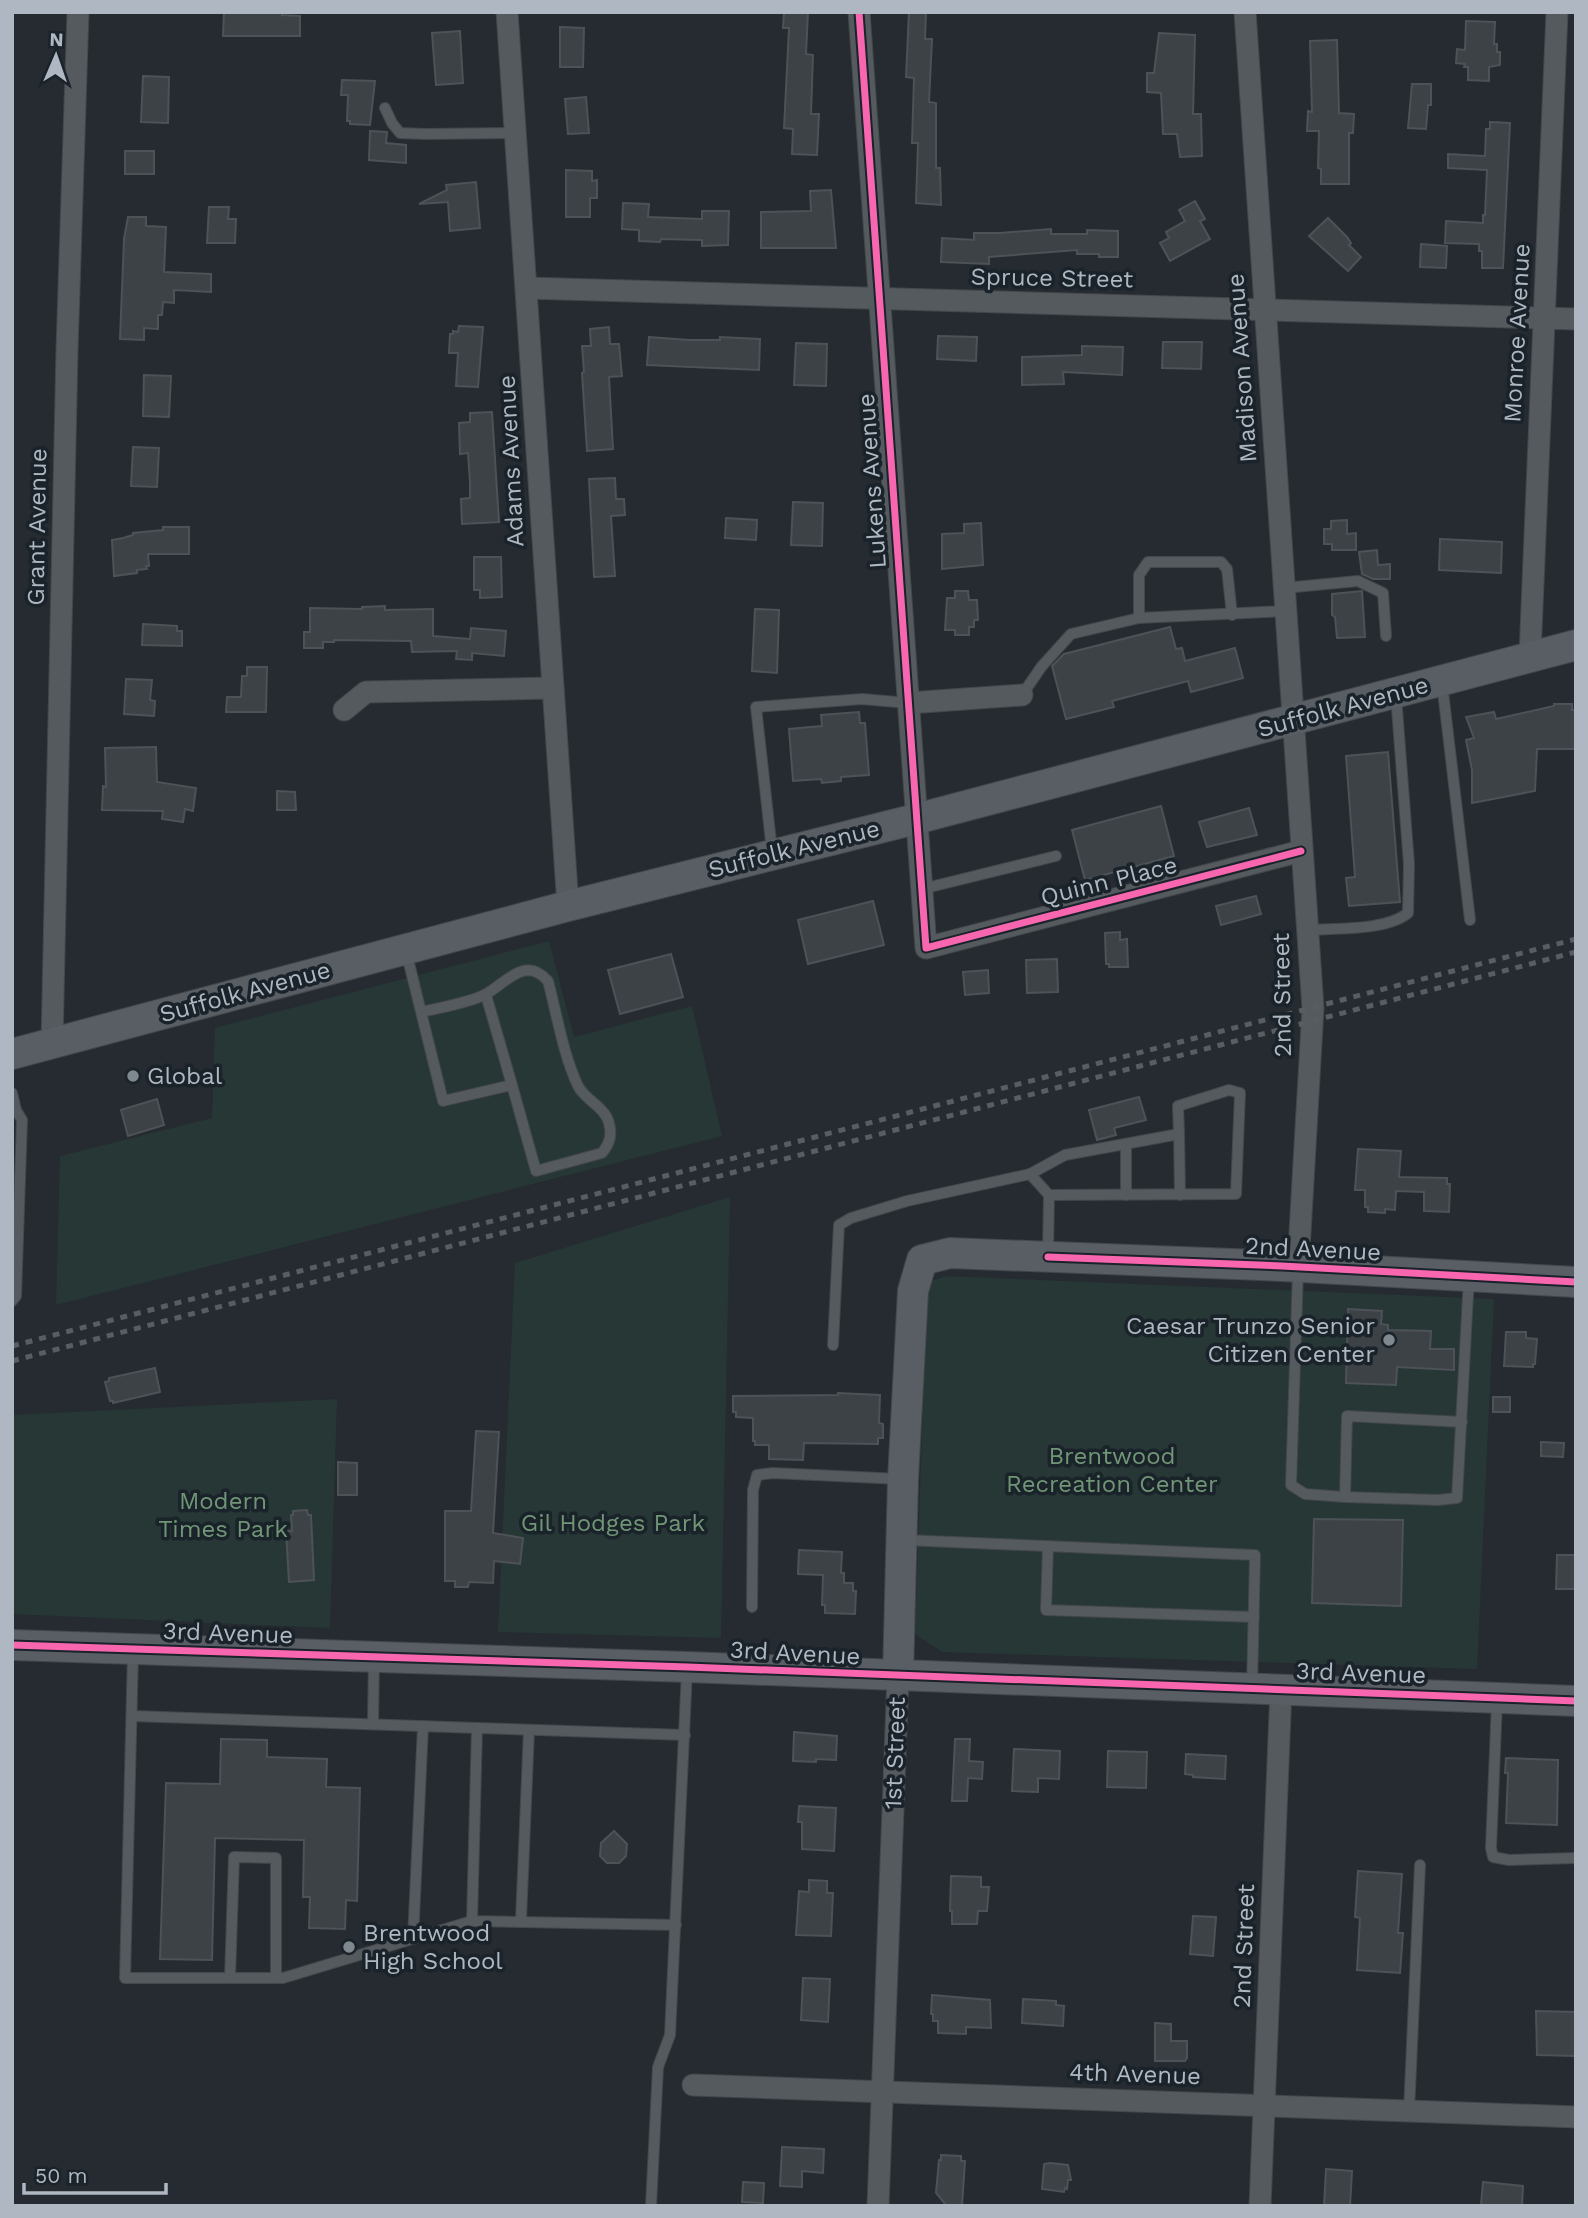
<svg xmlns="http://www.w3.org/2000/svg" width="1588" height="2218" font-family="'Work Sans',sans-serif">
  <rect width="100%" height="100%" fill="#252b30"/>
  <g fill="#263736">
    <polygon points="549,941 574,1037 692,1006 722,1136 56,1305 60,1156 212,1118 215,1028"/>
    <polygon points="730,1197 721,1638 498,1632 515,1263"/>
    <polygon points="946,1276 1494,1299 1477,1669 942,1652 915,1634 927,1293 931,1281"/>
    <polygon points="337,1399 330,1628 12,1614 12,1415"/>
  </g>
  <g fill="#3d4247" stroke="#4d5258" stroke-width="2">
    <polygon points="224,12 282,12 282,15 300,16 300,36 223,36"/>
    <polygon points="784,12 808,12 806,54 813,55 811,114 819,114 817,155 792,154 793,129 784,128 789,28 783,28"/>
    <polygon points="909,12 926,12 925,39 932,39 929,102 936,103 936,168 940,168 941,205 916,203 918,143 912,143 914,78 906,77"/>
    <polygon points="1466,21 1495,22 1494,44 1497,44 1497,52 1500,52 1500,65 1489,67 1489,81 1468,80 1468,67 1464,67 1465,64 1456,63 1457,49 1465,50"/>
    <polygon points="560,27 584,28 583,67 560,67"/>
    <polygon points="460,31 463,83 436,85 432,33"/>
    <polygon points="1159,33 1195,35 1193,114 1201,114 1202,156 1180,157 1177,134 1163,134 1161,93 1147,92 1147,73 1154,73"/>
    <polygon points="1337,40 1339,113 1354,114 1353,133 1349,133 1349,184 1321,184 1321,169 1318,168 1319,131 1307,131 1308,111 1312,112 1310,41"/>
    <polygon points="143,76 169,77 168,123 141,122"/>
    <polygon points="342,80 375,81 370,125 350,124 350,121 347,121 348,95 341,95"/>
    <polygon points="1412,84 1431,84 1431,105 1428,105 1426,129 1408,128"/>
    <polygon points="586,97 589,133 568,134 565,99"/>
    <polygon points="1490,122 1510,123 1503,268 1482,268 1482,251 1479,251 1479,244 1445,243 1446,221 1483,223 1483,215 1485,215 1487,170 1448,168 1448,154 1485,156 1486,129 1490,129"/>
    <polygon points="370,131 387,132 386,143 406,145 406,163 369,160"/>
    <rect x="125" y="151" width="29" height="23"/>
    <polygon points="566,170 592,171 592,181 597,180 597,198 590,198 590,217 566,217"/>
    <polygon points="476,182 480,228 450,231 448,202 419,204 447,190 446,185"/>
    <polygon points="831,190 836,248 761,248 761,212 811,211 810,191"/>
    <polygon points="1195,201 1205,219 1200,221 1210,239 1170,261 1160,243 1169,238 1166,232 1185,221 1179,210"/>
    <polygon points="623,203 649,204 648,217 702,219 702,211 729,211 728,245 702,246 702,240 661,239 660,242 639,241 639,230 622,229"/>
    <polygon points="209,207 229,207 228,219 236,219 235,243 207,243"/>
    <polygon points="128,217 146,217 146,226 166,227 164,272 211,274 211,292 174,290 174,303 163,302 162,315 158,315 158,329 144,328 144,340 120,339 124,239"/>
    <polygon points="1328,218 1347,237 1351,243 1349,245 1361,257 1348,271 1309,236"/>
    <polygon points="1051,229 1051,234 1087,234 1087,230 1118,231 1118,257 1099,257 1099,254 1077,254 1077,250 989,257 989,264 941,262 942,238 974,240 974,233 1000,233"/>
    <polygon points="1421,244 1447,246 1446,268 1420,267"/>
    <polygon points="459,326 483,327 478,387 456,386 458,353 449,353 450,334 453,334 453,331 458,332"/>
    <polygon points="609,327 610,344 619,344 622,376 609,377 613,449 587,451 582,373 584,372 582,346 591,346 590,329"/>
    <polygon points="938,336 977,337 976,361 937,359"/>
    <polygon points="649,337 689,340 720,340 720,337 760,339 759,370 647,365"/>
    <polygon points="1163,342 1202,342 1201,369 1162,368"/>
    <polygon points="796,343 827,344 826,386 794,385"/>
    <polygon points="1082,346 1123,347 1122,375 1063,372 1064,384 1022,385 1022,357 1082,355"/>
    <polygon points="144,375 171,376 169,417 143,416"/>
    <polygon points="492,412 499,522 462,524 461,499 470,498 470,483 468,453 460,454 459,423 470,422 470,413"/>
    <polygon points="133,447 159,448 157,487 131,486"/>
    <polygon points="615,478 616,499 624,499 625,515 611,516 615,576 594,577 589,479"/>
    <polygon points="793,502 823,503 822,546 791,545"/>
    <polygon points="726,518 757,520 756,540 725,538"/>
    <polygon points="1347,520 1347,534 1356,533 1356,550 1332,550 1332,544 1324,544 1324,529 1331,529 1331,521"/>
    <polygon points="981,523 983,565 942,569 942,534 964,533 964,524"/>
    <polygon points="163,527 189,527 189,554 148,554 149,566 146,566 147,569 137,570 137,573 114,576 112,540 123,538 133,535 133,533 163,530"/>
    <polygon points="1440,539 1502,542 1501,573 1439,570"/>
    <polygon points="1377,550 1378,565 1390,564 1390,579 1373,579 1362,574 1359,552"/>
    <polygon points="474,557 501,557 502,597 480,598 480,590 474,590"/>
    <polygon points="955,591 968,591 969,600 977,600 978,620 974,620 974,627 969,627 969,635 955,635 955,630 945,630 947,598 955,598"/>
    <polygon points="1362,591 1365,637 1337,638 1335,617 1332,615 1332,594"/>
    <polygon points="385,606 385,610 433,609 433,636 470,639 471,628 506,631 504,656 472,653 472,660 456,659 457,651 412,652 411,641 334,640 334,642 323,642 323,648 304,648 304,632 310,632 310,608 362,609 362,607"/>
    <polygon points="755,609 779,610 777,673 752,671"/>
    <polygon points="143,624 177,626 177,631 182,631 182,646 142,645"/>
    <polygon points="1170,627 1176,649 1182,648 1185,661 1235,648 1243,678 1191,692 1188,681 1112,701 1114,707 1066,719 1052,666 1064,654"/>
    <polygon points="247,667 267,667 266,712 226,712 227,697 241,697 242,676 247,676"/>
    <polygon points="126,679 152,680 150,700 155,701 154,716 124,714"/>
    <polygon points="1554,704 1572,704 1572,710 1576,710 1576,749 1537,749 1535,791 1472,803 1472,770 1466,740 1474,738 1466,717 1494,712 1496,719 1554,706"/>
    <polygon points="859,712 860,723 865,723 869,775 841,777 841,781 822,783 821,779 793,781 789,729 822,726 821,715"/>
    <polygon points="156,747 157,782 196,788 193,811 185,809 183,822 162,819 163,811 102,810 103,786 106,787 105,748"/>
    <polygon points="1388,752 1400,902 1349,906 1346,878 1355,877 1346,756"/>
    <polygon points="277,791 295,792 296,810 277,810"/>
    <polygon points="1161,806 1174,856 1085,880 1072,830"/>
    <polygon points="1249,808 1257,835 1207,847 1199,822"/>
    <polygon points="1256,896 1261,914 1221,925 1216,906"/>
    <polygon points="873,901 884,945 808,964 798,920"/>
    <polygon points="1120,932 1120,940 1127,939 1128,967 1109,967 1109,964 1106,964 1105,933"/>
    <polygon points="671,954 683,997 620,1014 608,970"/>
    <polygon points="1057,959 1058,992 1027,993 1026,960"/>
    <polygon points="988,970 989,993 965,995 963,972"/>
    <polygon points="1139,1097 1146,1120 1114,1128 1116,1135 1097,1140 1089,1110"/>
    <polygon points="157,1099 164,1125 128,1136 121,1110"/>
    <polygon points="1358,1149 1401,1151 1399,1177 1447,1178 1447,1184 1450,1184 1449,1212 1424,1211 1424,1192 1396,1191 1395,1210 1385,1209 1385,1213 1368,1212 1368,1207 1365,1207 1365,1190 1355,1190"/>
    <polygon points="1348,1309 1382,1311 1381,1324 1388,1325 1388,1330 1431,1331 1430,1349 1454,1349 1454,1370 1397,1367 1396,1385 1346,1383"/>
    <polygon points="1506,1332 1526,1332 1526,1338 1537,1339 1535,1364 1533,1364 1533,1367 1504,1366"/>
    <polygon points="155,1368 160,1392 113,1403 113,1401 110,1401 105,1382 109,1381 109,1378"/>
    <polygon points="838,1393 880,1395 879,1423 883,1424 883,1438 878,1438 878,1444 804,1443 803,1460 769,1459 769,1445 755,1445 755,1441 753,1441 753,1418 736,1417 736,1412 733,1412 733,1396 838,1395"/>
    <rect x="1493" y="1397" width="17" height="15"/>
    <polygon points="476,1431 499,1432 493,1533 523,1538 520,1564 494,1561 493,1583 469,1582 468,1587 455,1587 455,1581 445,1581 445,1511 471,1511"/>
    <polygon points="1541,1442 1564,1443 1563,1457 1541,1456"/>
    <polygon points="338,1462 357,1463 357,1495 338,1495"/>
    <polygon points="307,1510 308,1515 311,1515 314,1580 289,1582 286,1531 292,1531 291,1515 293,1515 293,1511"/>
    <polygon points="1314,1519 1403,1520 1401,1606 1312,1603"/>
    <polygon points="799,1550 842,1552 841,1573 844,1573 844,1583 853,1583 853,1591 856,1591 855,1614 825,1613 825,1605 822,1605 823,1575 798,1574"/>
    <polygon points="1557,1555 1576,1555 1576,1589 1556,1589"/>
    <polygon points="794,1732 837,1736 836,1760 816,1759 816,1762 793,1761"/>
    <polygon points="221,1739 267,1740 267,1757 327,1759 326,1787 360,1788 357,1901 346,1900 345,1929 309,1928 310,1897 303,1897 304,1840 215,1838 212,1960 160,1959 166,1783 220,1784"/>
    <polygon points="955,1739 970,1739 969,1761 983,1762 982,1779 968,1778 967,1801 952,1801"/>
    <polygon points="1014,1749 1060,1751 1059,1779 1038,1778 1038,1792 1012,1791"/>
    <polygon points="1108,1751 1147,1752 1146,1788 1107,1787"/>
    <polygon points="1186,1754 1226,1756 1225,1779 1193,1777 1193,1775 1185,1774"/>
    <polygon points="1506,1758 1558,1760 1557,1825 1506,1823 1508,1773 1505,1773"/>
    <polygon points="799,1806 836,1808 834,1851 802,1849 802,1822 798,1822"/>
    <polygon points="614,1831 627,1844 626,1856 619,1863 607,1863 600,1856 601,1843"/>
    <polygon points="1358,1871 1402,1874 1398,1933 1403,1933 1400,1973 1357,1970 1360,1918 1355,1917"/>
    <polygon points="951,1876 981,1877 981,1887 989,1887 987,1911 978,1911 977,1924 952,1924 952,1911 950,1911"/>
    <polygon points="809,1880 827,1881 827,1893 833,1893 831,1936 796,1935 799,1891 809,1892"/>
    <polygon points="1193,1916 1216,1917 1213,1956 1190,1954"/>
    <polygon points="803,1978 830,1979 828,2022 801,2020"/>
    <polygon points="932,1995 990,2000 991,2028 966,2027 966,2034 938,2033 938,2021 933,2021 933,2014 931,2014"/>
    <polygon points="1023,1999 1056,2001 1056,2005 1064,2006 1063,2026 1022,2023"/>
    <polygon points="1536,2011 1576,2012 1576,2056 1537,2055"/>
    <polygon points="1155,2023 1171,2024 1171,2041 1187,2041 1187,2058 1185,2061 1155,2061"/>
    <polygon points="782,2147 824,2149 823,2173 802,2171 802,2187 780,2186"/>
    <polygon points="941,2155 961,2156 961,2161 965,2161 962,2206 946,2205 936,2193 939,2160 941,2160"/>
    <polygon points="1050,2163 1068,2165 1071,2180 1068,2180 1067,2189 1065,2188 1064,2192 1042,2189 1044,2164"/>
    <polygon points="1326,2169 1352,2171 1350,2206 1324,2206"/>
    <polygon points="743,2182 764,2183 763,2203 742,2202"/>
    <polygon points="1483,2182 1523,2186 1522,2206 1481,2205"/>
  </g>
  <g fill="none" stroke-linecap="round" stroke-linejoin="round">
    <defs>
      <g id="lane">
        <polyline points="385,108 392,123 400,133 426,134 516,133"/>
        <polyline points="1284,588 1358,581 1383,593 1386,636"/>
        <polyline points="1139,618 1139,575 1148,562 1221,562 1227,569 1232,615"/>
        <polyline points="1442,683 1470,920"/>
        <polyline points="1022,695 1042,666 1071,634 1139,618 1285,611"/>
        <polyline points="772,851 756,707 862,699 908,703"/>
        <polyline points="922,889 1056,856"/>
        <path d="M1307 930C1336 928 1386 931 1408 913L1409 864 1396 696"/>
        <path d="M406 951 443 1101 512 1085 536 1171 602 1153C610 1143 612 1135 609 1123 605 1107 585 1100 578 1086 563 1054 557 1015 548 981 525 955 506 983 486 994 472 1002 439 1008 422 1012"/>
        <polyline points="486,995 512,1085"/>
        <polyline points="12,1093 16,1110"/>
        <polyline points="12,1111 16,1110 22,1120 16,1296 12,1301"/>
        <polyline points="1179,1134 1180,1195"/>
        <polyline points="1126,1144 1126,1195"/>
        <polyline points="1030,1174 1065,1155 1179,1134 1178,1106 1229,1090 1240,1093 1236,1194 1049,1195"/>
        <polyline points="1298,1270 1291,1485 1305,1494 1345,1497"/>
        <polyline points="833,1345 839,1225 851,1218 907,1201 1030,1174 1049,1195 1048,1254"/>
        <polyline points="1462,1422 1347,1416 1345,1497 1438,1500 1457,1498 1469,1277"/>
        <polyline points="904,1540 1255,1555 1252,1687"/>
        <polyline points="1048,1546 1046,1610 1254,1617"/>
        <polyline points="752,1607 753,1490 757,1475 773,1473 900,1479"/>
        <polyline points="133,1652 125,1978 283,1978 472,1921"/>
        <polyline points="1497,1701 1491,1848 1493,1857 1509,1860 1576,1858"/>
        <polyline points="132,1716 477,1728 472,1921 676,1925"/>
        <polyline points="373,1724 374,1657"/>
        <polyline points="477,1728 685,1735"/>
        <polyline points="521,1920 529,1730"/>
        <polyline points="413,1939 423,1726"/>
        <polyline points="230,1978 234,1857 276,1858 276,1978"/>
        <polyline points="1409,2112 1420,1865"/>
        <polyline points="651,2206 658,2067 670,2035 687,1670"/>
      </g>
      <g id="street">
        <path d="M507 12C530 310 545 608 568 906"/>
        <polyline points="859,12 926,948 1301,851"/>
        <polyline points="1245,12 1313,1008 1298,1267"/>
        <polyline points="527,288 1576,319"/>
        <polyline points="1530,655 1557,12"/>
        <polyline points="908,703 1022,695"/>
        <polyline points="344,710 366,692 551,688"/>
        <polyline points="52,1044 67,350 78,12"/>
        <polyline points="693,2085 1576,2117"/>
        <polyline points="878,2206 898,1677"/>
        <polyline points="1260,2206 1281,1689"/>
      </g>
      <g id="secondary">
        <polyline points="12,1054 568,906 916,819 1576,645"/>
        <polyline points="12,1645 688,1667 1576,1701"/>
        <polyline points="898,1677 903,1479 913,1291 922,1260 950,1253 1282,1266 1576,1282"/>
      </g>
    </defs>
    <use href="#lane" stroke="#43474b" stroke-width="12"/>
    <use href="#street" stroke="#43474b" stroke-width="23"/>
    <use href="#secondary" stroke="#43474b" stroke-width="32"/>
    <use href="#lane" stroke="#555a5e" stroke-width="10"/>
    <use href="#street" stroke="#555a5e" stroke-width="21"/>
    <use href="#secondary" stroke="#595d64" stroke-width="30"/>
    <g stroke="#595d62" stroke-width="5" stroke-dasharray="7 7" stroke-linecap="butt">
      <polyline points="12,1346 1576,939"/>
      <polyline points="12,1361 1576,952"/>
    </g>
    <defs>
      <g id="cycleway">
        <polyline points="859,12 926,948 1301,851"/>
        <polyline points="1048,1257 1282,1266 1576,1282"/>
        <polyline points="12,1645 688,1667 1576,1701"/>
      </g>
    </defs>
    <use href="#cycleway" stroke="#1a222a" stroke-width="11"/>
    <use href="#cycleway" stroke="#f766af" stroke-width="7"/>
  </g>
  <g fill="#7f878f" stroke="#1a222a" stroke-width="2.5">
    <circle cx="133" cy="1076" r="7"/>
    <circle cx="1389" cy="1340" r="7"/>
    <circle cx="349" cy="1947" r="7"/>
  </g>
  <g text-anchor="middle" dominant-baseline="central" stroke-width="7" stroke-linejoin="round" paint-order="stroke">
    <g font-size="24" fill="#afb8c2" stroke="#1a222a">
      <text transform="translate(1052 278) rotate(1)">Spruce Street</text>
      <text transform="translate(1517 333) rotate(-87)">Monroe Avenue</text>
      <text transform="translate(1242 368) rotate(-94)">Madison Avenue</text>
      <text transform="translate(511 461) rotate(-93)">Adams Avenue</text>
      <text transform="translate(872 481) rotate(-94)">Lukens Avenue</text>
      <text transform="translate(37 527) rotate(-89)">Grant Avenue</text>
      <text transform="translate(1343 707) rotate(-15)">Suffolk Avenue</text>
      <text transform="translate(794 849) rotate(-14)">Suffolk Avenue</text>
      <text transform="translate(1109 881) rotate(-14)">Quinn Place</text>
      <text transform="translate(245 992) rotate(-15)">Suffolk Avenue</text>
      <text transform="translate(1282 995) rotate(-91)">2nd Street</text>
      <text transform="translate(1313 1249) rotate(3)">2nd Avenue</text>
      <text transform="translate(228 1633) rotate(2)">3rd Avenue</text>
      <text transform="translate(795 1653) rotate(3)">3rd Avenue</text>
      <text transform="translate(1361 1673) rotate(2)">3rd Avenue</text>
      <text transform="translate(895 1753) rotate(-88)">1st Street</text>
      <text transform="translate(1244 1946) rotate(-88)">2nd Street</text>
      <text transform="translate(1135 2074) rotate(2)">4th Avenue</text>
    </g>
    <g font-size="24" fill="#afb8c2" stroke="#1a222a" text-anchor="start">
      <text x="147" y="1076">Global</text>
      <text x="1375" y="1326" text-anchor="end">Caesar Trunzo Senior<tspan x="1375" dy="28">Citizen Center</tspan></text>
      <text x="363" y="1933">Brentwood<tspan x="363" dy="28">High School</tspan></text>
    </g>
    <g font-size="24" fill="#709676" stroke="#1a222a">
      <text x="1112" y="1456">Brentwood<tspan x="1112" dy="28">Recreation Center</tspan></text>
      <text x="223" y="1501">Modern<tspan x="223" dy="28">Times Park</tspan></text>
      <text x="613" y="1523">Gil Hodges Park</text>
    </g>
  </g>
  <rect width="1588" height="2218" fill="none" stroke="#afb8c2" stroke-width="28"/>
  <g transform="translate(56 56) rotate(2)" stroke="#1a222a" stroke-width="5" paint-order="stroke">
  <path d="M0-5L12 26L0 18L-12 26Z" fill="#afb8c2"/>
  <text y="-10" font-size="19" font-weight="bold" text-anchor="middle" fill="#afb8c2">N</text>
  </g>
  <path d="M24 2183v10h142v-10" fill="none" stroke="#afb8c2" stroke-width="3.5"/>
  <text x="35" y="2183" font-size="21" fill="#afb8c2" stroke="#1a222a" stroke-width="5" paint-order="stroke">50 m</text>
</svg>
